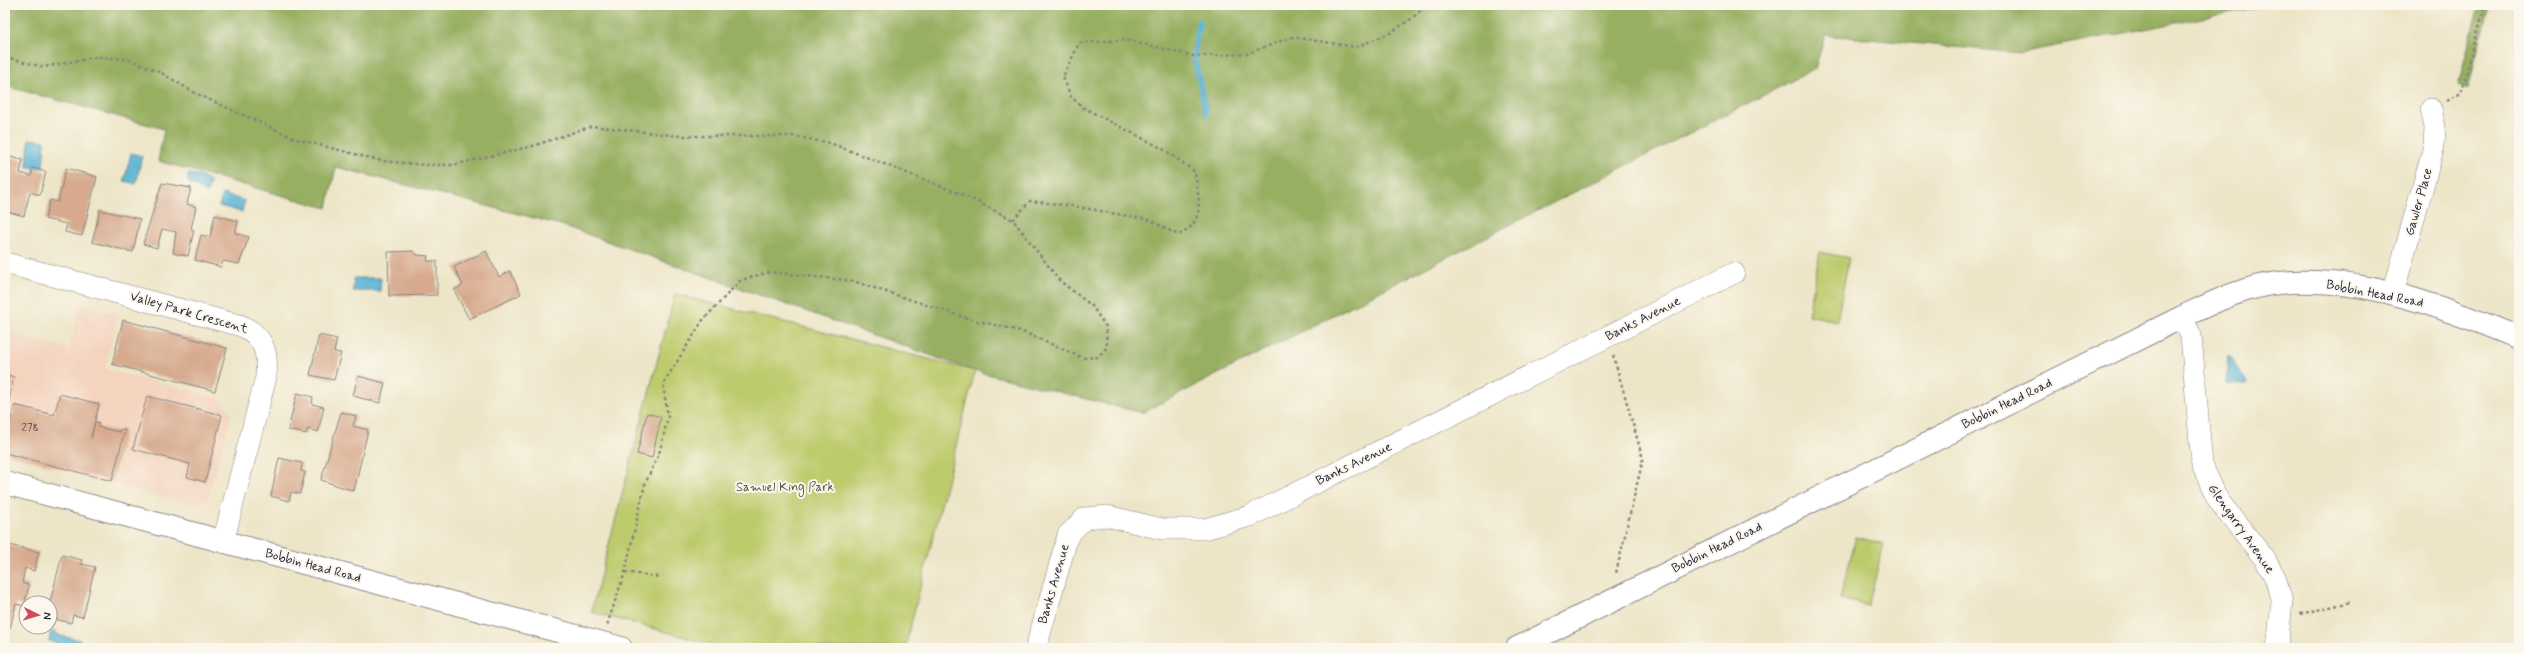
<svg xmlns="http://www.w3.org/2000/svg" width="2524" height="653" font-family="Mynerve,sans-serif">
  <rect width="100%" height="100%" fill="#fbf7ec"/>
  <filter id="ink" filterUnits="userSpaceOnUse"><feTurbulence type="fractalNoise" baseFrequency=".025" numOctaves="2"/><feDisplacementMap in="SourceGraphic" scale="8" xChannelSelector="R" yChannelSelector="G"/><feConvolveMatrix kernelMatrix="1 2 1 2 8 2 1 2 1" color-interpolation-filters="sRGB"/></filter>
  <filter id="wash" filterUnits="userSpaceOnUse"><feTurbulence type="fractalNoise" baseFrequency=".012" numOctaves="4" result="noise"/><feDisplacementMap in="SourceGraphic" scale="16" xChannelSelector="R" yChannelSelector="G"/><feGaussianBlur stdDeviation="0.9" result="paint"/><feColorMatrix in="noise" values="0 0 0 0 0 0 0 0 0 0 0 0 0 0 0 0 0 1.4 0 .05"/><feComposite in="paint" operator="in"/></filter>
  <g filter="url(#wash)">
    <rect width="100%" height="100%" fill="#ede5c7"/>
    <polygon fill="#f4d4bf" points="80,304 118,315 105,369 218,398 232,413 208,499 199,504 190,504 5,455 5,331 69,349"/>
    <g fill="#bdcb6d" stroke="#707654">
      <polygon points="1820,252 1849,258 1837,321 1808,315"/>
      <polygon points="675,294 975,371 905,648 726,648 591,612"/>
      <polygon points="1856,537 1884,544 1868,606 1840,599"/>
    </g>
    <g fill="#96af60" stroke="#5c684e">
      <polygon points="5,5 2270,5 2019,53 1825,35 1815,69 1142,413 975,371 561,225 336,167 327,208 158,161 164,129 5,86"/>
      <polygon points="2479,5 2489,5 2468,89 2458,85"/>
    </g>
    <g fill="#54b1d3" stroke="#3b6a87">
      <polygon points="29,139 45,141 43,168 27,167"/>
      <polygon points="131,153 142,156 136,184 124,181"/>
      <polygon points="188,174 199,175 211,181 207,193 188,182"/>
      <polygon points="223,194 245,201 242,212 219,206"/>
      <polygon points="354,278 381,278 380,291 353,291"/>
      <polygon points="2228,355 2247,382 2247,384 2226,383"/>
      <polygon points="53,631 61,636 80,640 77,648 70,648 49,641 50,633"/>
    </g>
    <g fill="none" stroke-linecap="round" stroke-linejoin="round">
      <polyline stroke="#54b1d3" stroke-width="5.5" points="1199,21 1194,56 1206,114"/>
    </g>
    <g id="blocks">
      <g fill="#d7aa8e">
        <polygon points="5,156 23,160 20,173 31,176 33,168 46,172 40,195 30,192 24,216 5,211"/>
        <polygon points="66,168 97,177 82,236 65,232 67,224 45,219 50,200 58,202"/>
        <polygon points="162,183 191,188 187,204 196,207 191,229 194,230 188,256 173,253 176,232 162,229 157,248 143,244"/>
        <polygon points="100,210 140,219 133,252 92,242"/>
        <polygon points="215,215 238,221 235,233 249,237 239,264 223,261 221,267 195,260 201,235 210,237"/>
        <polygon points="413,251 417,255 428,256 427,261 437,261 437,295 389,296 388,252"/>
        <polygon points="486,251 499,277 510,271 521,294 469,319 454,290 463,285 454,267"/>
        <polygon points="123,320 227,348 215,391 112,364"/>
        <polygon points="319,335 337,339 334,352 341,353 334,380 310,375"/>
        <polygon points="5,374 14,377 6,413 5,413"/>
        <polygon points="358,376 385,383 380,403 353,396"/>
        <polygon points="297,393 313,397 312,404 324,407 318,432 308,429 306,434 288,430"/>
        <polygon points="60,394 99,404 91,438 95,422 99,423 98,427 119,432 120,429 125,430 112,481 5,453 5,440 15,405 54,415"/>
        <polygon points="147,396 222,415 205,482 187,477 190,464 133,449"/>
        <polygon points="341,412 356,416 353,426 368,430 354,491 321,480"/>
        <polygon points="647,413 661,417 652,458 637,454"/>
        <polygon points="279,458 302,463 301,471 305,472 300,494 291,492 289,501 271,496"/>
        <polygon points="5,544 39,552 34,571 25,568 22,583 29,585 24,606 16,604 10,628 5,627"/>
        <polygon points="62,555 82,560 81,564 95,567 83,617 73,615 71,623 50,618 50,602"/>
      </g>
    </g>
  </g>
  <g filter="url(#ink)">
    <use href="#blocks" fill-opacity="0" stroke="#888481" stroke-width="1"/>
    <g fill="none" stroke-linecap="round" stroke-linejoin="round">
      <defs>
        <g id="street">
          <path d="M5 263 242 326C265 337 268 353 266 377L223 542"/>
          <polyline points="2393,294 2434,146 2435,127 2431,109"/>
          <polyline points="2182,317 2191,336 2202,465 2218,500 2264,558 2275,577 2282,602 2277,648"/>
          <polyline points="1036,648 1068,535 1085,518 1107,516 1162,529 1205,529 1250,516 1734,273"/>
        </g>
        <g id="secondary">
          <polyline points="5,483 621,648"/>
          <path d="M1517 648 2182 317C2212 303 2245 286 2279 283 2361 275 2444 307 2519 338"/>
        </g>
      </defs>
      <use href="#street" stroke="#888481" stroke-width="22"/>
      <use href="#secondary" stroke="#888481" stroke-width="24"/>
      <g stroke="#888481" stroke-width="2.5" stroke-dasharray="3 3" stroke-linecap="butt">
        <polyline points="5,57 43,67 97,57 127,59 160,72 195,93 296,139 382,161 426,165 453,165 533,146 592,126 680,136 793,136 830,143 966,196 1013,220 1060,281 1092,306 1106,327 1107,347 1098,357 1083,358 1021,331 973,320 853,281 770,272 741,280 703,320 663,384 668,417 659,454 645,484 625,572 607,625"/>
        <polyline points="2447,101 2461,93 2485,5"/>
        <path d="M1013 220 1030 201 1073 206 1150 220 1178 235C1207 223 1198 197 1195 172L1165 150 1084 108 1071 97 1063 77 1079 43 1126 40 1194 56 1246 54 1292 37 1356 47 1390 33 1411 19 1427 5"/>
        <polyline points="1613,355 1643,459 1616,573"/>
        <polyline points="625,572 660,577"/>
        <polyline points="2300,614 2351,602"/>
      </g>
      <use href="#street" stroke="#fff" stroke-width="21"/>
      <use href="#secondary" stroke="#fff" stroke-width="22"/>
    </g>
  </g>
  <g text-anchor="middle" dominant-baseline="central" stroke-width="4" stroke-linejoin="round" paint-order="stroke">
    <g font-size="11" fill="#4f4450">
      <text x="30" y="428">278</text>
    </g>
    <g font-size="13" fill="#22223b" stroke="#fbf7ec">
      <text transform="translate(2419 202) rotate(-74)">Gawler Place</text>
      <text transform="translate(2375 294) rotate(11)">Bobbin Head Road</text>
      <text transform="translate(189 313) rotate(16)">Valley Park Crescent</text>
      <text transform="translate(1643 319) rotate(-27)">Banks Avenue</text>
      <text transform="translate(2007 404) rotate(-26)">Bobbin Head Road</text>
      <text transform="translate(1354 464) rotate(-26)">Banks Avenue</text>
      <text transform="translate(2241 529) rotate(55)">Glengarry Avenue</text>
      <text transform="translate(1717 548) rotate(-26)">Bobbin Head Road</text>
      <text transform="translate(313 566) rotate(15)">Bobbin Head Road</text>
      <text transform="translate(1054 584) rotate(-74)">Banks Avenue</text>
    </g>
    <g font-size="13" fill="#50554a" stroke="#fbf7ec">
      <text x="785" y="487">Samuel King Park</text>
    </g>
  </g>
  <rect width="2524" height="653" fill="none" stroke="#fbf7ec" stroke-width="20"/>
  <g transform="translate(38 615) rotate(95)"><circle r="19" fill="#fbf7ec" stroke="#a4a2a5"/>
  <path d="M0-3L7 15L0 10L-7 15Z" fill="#d1495b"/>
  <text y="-6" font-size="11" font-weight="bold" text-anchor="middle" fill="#22223b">N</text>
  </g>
</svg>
